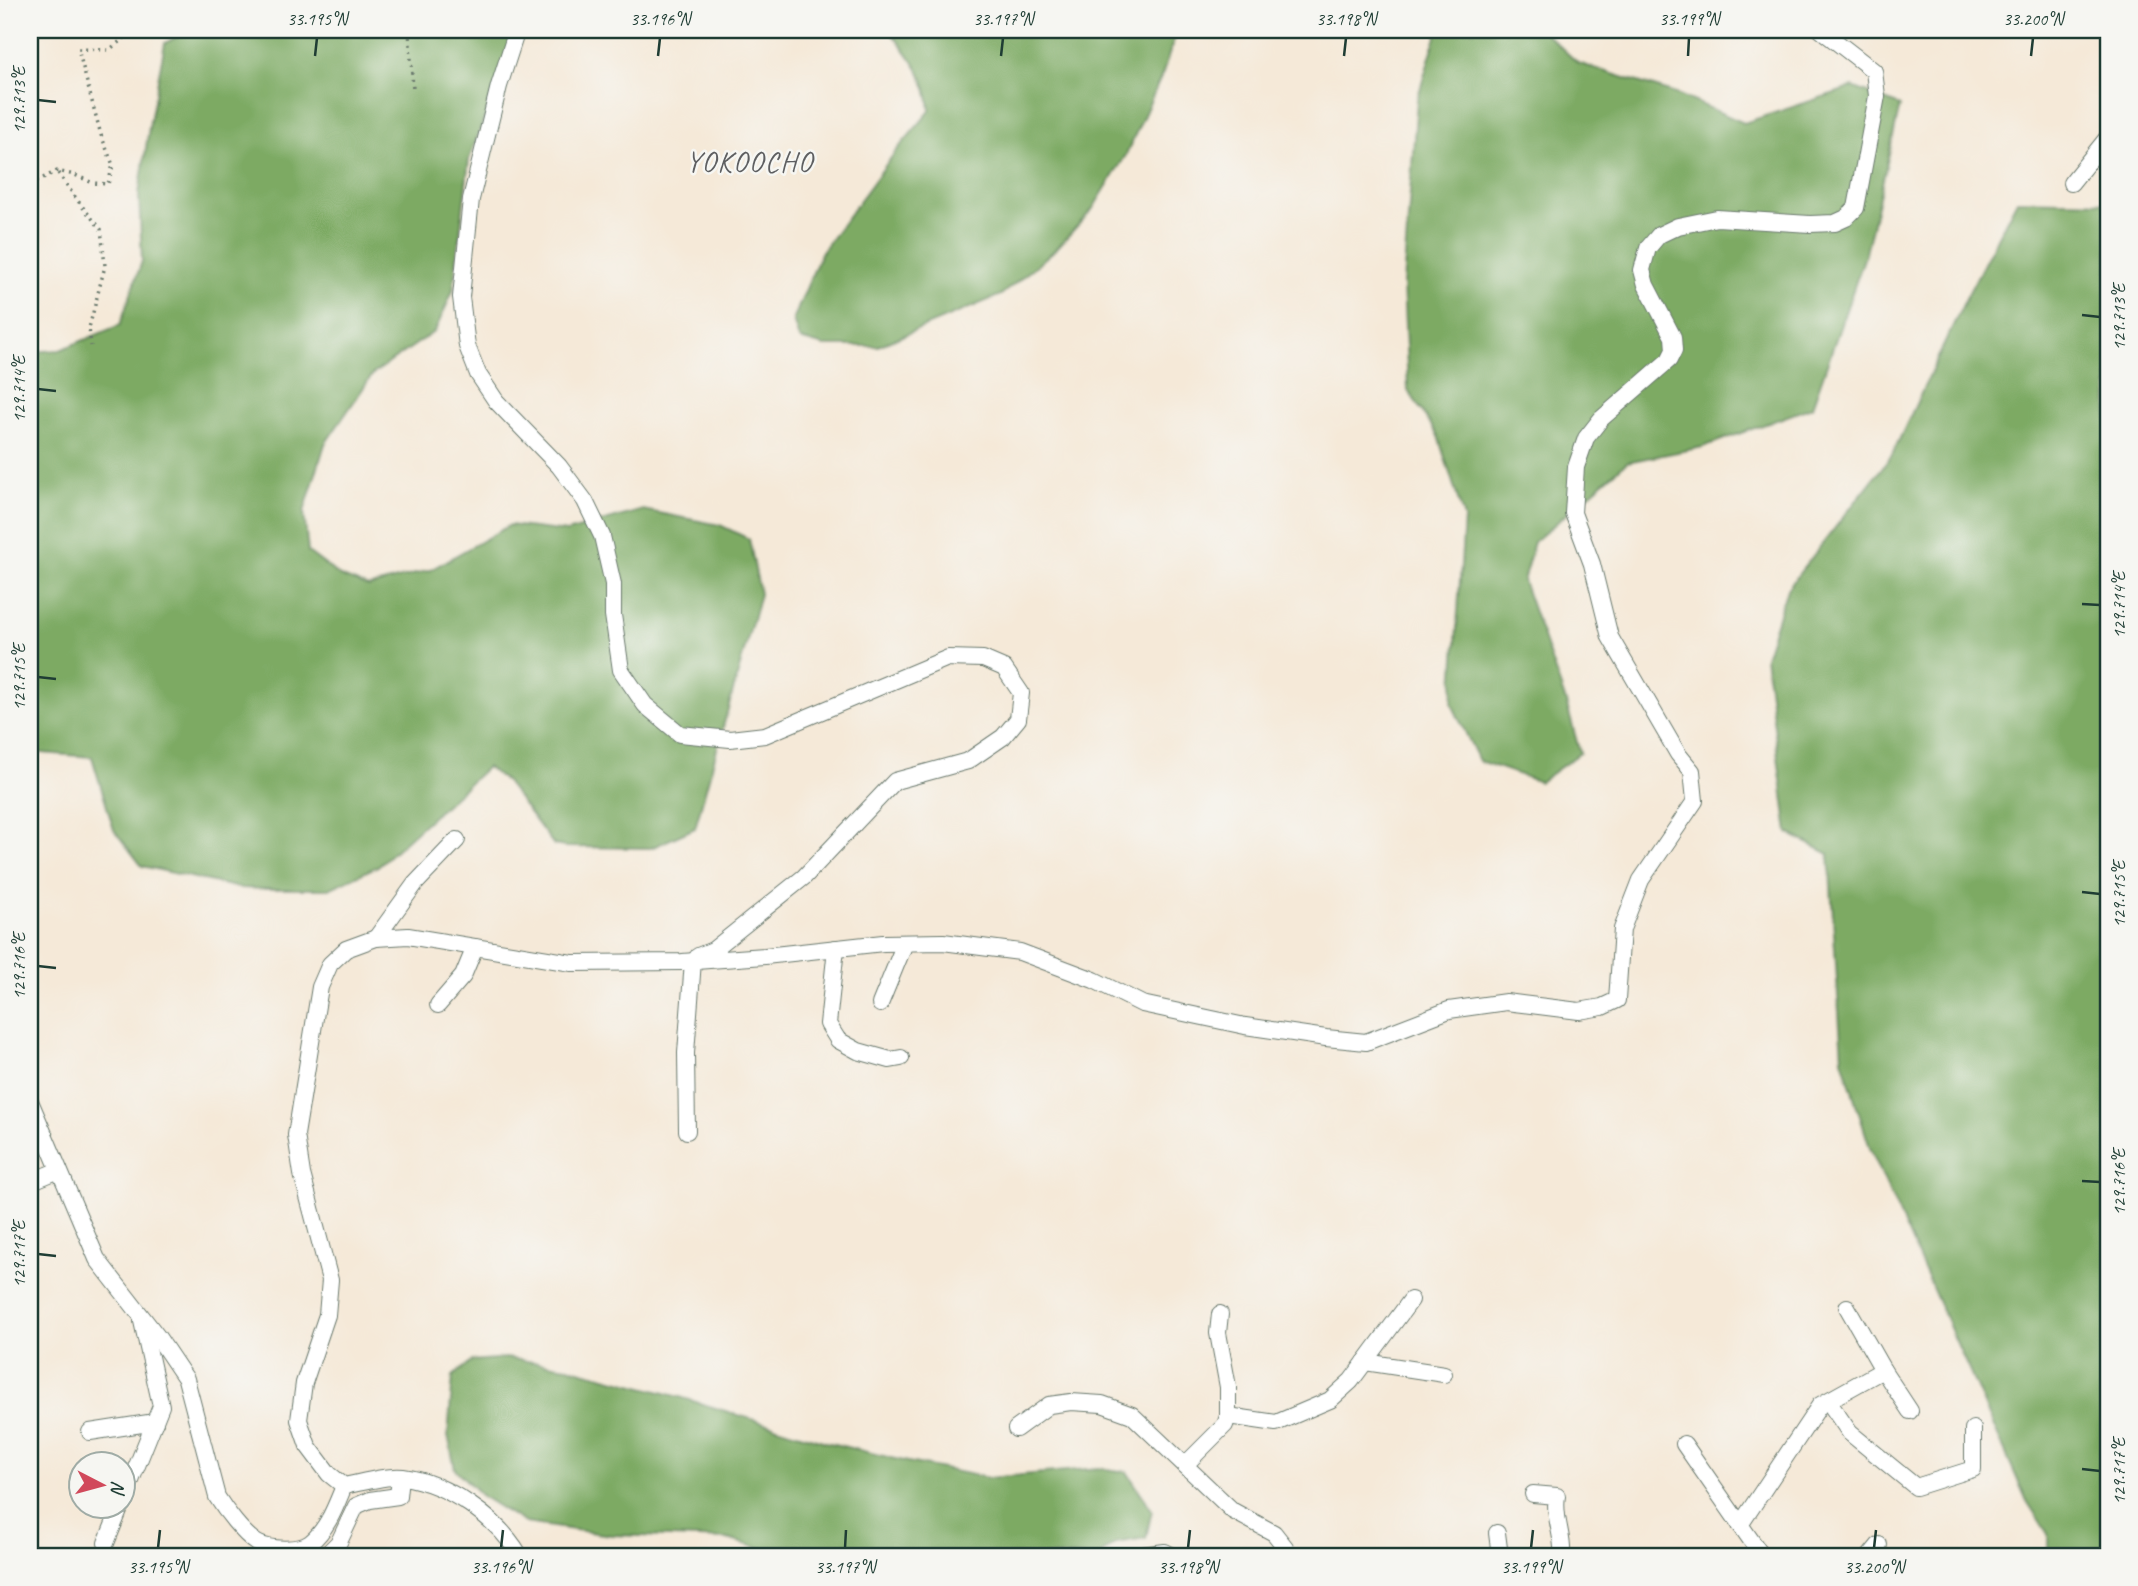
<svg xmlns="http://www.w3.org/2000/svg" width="2138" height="1586" font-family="Caveat,sans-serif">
  <rect width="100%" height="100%" fill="#f6f6f2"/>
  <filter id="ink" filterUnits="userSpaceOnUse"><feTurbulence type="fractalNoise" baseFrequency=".0143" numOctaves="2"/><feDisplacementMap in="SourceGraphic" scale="14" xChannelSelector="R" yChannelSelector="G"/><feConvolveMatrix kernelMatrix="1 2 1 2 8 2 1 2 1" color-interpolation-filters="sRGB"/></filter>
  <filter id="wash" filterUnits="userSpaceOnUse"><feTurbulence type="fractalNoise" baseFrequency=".00686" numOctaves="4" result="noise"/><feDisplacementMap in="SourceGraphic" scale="28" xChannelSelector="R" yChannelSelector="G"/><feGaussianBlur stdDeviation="1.57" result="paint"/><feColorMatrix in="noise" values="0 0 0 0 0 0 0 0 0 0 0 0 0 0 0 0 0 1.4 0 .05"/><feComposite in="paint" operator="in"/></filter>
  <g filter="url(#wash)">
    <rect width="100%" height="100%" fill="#f5e9d8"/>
    <g fill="#7daa63" stroke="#4e744c" stroke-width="2">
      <polygon points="190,30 516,30 469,160 453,291 435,331 373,374 325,444 304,512 308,552 340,576 368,587 430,570 510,525 567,532 643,510 720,525 749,539 760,594 695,828 651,848 565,847 554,845 506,782 487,767 378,866 329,889 267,889 239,888 142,866 114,830 92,757 30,752 30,352 60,350 120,325 142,261 139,194 150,121 165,43"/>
      <path d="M889 30H1177L1163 73 1126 155 1092 210 1056 249 1001 295 878 346H824L799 339 793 320 821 253 896 151 930 111C928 75 910 57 889 30Z"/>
      <polygon points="1438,30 1542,30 1578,63 1679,95 1744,123 1853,87 1900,106 1866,253 1812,407 1703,447 1627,462 1534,542 1523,581 1566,702 1580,753 1540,782 1479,761 1452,704 1464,518 1438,436 1408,390 1403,284 1417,100"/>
      <polygon points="2017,200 2108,202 2108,1556 2048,1556 2048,1534 2027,1501 1870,1148 1842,1059 1829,854 1788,833 1765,657 1787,589 1892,455 1966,298"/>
      <polygon points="506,1358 568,1367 680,1397 826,1442 908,1462 988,1478 1099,1468 1127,1472 1152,1510 1146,1538 1116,1543 1099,1556 789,1556 727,1539 611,1535 525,1523 483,1497 455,1469 448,1435 453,1376 472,1361"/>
    </g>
  </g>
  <g filter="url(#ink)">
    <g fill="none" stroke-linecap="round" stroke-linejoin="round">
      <defs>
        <g id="minor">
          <polyline points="517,30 499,86 471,199 461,297 467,346 478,374 496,401 559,466 585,501 602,536 613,584 613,615 621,670 645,705 680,734 730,739 765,735 948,658 983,659 1004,668 1021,693 1018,719 1003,737 968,761 895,781 804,877 713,950 698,956"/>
          <polyline points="2071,183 2108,137"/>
          <polyline points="376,938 415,884 457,840"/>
          <polyline points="836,948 828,1024 838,1040 858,1051 890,1060 901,1058"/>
          <polyline points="880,1004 905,943"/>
          <polyline points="438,1005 463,976 475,947"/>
          <path d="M30 1101 97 1259 157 1336 186 1379 217 1497C225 1510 243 1534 257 1543 269 1550 299 1551 310 1543 328 1529 336 1505 344 1486"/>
          <polyline points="687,1131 686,1053 693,961"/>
          <polyline points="30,1182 59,1170"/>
          <polyline points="1847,1307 1883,1370"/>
          <polyline points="1220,1314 1218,1333 1228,1387 1228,1416"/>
          <polyline points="1365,1362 1444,1374"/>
          <polyline points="1828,1401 1850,1433 1916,1487 1973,1469 1973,1429"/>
          <polyline points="1016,1429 1049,1405 1071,1402 1102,1404 1132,1415 1233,1511 1274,1533 1285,1547 1290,1556"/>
          <polyline points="90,1432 155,1422"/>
          <polyline points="1684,1444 1762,1556"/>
          <polyline points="1185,1465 1225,1425 1228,1416 1276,1423 1330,1400 1351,1381 1411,1300"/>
          <path d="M1533 1494 1557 1496C1553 1517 1564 1536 1562 1556"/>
          <polyline points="122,1503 161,1406 142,1321"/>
          <polyline points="1740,1525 1820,1405 1883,1370 1910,1411"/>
          <polyline points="1497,1533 1500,1556"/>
          <polyline points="106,1543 121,1506"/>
          <polyline points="325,1556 339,1542 356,1506 370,1500 398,1496 400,1477"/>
          <path d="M520 1556C498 1518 447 1483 403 1477 387 1475 360 1483 344 1486L329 1474 308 1446 299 1420 304 1383 327 1315 330 1280 302 1174 296 1135 320 987 330 964 346 949 376 938 408 936 572 963 682 962 765 956 883 943 943 942 1020 952 1094 980 1142 1004 1245 1026 1326 1038 1366 1042 1449 1010 1506 1002 1579 1011 1602 1007 1617 1000 1622 929 1641 880 1695 801 1692 771 1678 754 1610 637 1592 564 1573 513 1576 467 1586 438 1601 419 1669 360 1674 350 1673 337 1646 285 1642 270 1648 248 1659 235 1678 226 1717 218 1810 224 1835 223 1846 218 1856 208 1877 96 1874 71 1821 30"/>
          <polyline points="1134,1556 1165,1552 1173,1556"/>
          <polyline points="1870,1556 1879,1545"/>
        </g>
      </defs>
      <use href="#minor" stroke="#6a796d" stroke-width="18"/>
      <g stroke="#6a796d" stroke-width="3.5" stroke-dasharray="2 5" stroke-linecap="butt">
        <polyline points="409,30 413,89"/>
        <polyline points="58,173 81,205 101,229 105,266 89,328 91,346"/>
        <polyline points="30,181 35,182 57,171 75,175 93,183 108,184 113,165 101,135 78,49 109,50 134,30"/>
      </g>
      <use href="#minor" stroke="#fff" stroke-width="16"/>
    </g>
  </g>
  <path fill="none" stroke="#1f3d34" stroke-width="2.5" d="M315 56 317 38M658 56 660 38M1001 56 1003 38M1344 56 1346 38M1688 56 1689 38M2031 56 2033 38M38 100 56 102M2082 315 2100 317M38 389 56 391M2082 604 2100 605M38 677 56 679M2082 892 2100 894M38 966 56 968M2082 1181 2100 1182M38 1254 56 1256M2082 1469 2100 1471M158 1548 160 1530M501 1548 503 1530M845 1548 846 1530M1188 1548 1190 1530M1531 1548 1533 1530M1874 1548 1876 1530"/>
  <g text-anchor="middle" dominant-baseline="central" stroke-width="5" stroke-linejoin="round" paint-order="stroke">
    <g font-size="28" letter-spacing="2" fill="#5e5f61" stroke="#f6f6f2">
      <text x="750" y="161">YOKOOCHO</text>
    </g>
  </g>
  <rect width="2138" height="1586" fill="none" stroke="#f6f6f2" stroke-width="77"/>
  <g transform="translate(102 1485) rotate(96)"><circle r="33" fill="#f6f6f2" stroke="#a0aca6" stroke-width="2"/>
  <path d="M0-5L12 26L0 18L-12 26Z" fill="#d1495b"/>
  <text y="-10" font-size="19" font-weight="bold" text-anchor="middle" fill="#1f3d34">N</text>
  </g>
  <rect x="38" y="38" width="2062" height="1510" fill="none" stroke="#1f3d34" stroke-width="2.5"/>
  <g font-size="18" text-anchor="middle" fill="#1f3d34">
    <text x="317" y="25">33.195°N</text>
    <text x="660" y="25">33.196°N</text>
    <text x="1003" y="25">33.197°N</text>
    <text x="1346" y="25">33.198°N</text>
    <text x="1689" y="25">33.199°N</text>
    <text x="2033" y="25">33.200°N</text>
    <text transform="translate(19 100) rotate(-90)" y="6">129.713°E</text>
    <text transform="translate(2119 317) rotate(-90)" y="6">129.713°E</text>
    <text transform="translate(19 389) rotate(-90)" y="6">129.714°E</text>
    <text transform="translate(2119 605) rotate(-90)" y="6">129.714°E</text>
    <text transform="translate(19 677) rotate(-90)" y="6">129.715°E</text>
    <text transform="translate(2119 894) rotate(-90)" y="6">129.715°E</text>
    <text transform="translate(19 966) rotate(-90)" y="6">129.716°E</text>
    <text transform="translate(2119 1182) rotate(-90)" y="6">129.716°E</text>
    <text transform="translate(19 1254) rotate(-90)" y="6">129.717°E</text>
    <text transform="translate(2119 1471) rotate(-90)" y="6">129.717°E</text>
    <text x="158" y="1573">33.195°N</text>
    <text x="501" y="1573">33.196°N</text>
    <text x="845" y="1573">33.197°N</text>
    <text x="1188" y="1573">33.198°N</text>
    <text x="1531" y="1573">33.199°N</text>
    <text x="1874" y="1573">33.200°N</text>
  </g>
</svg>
